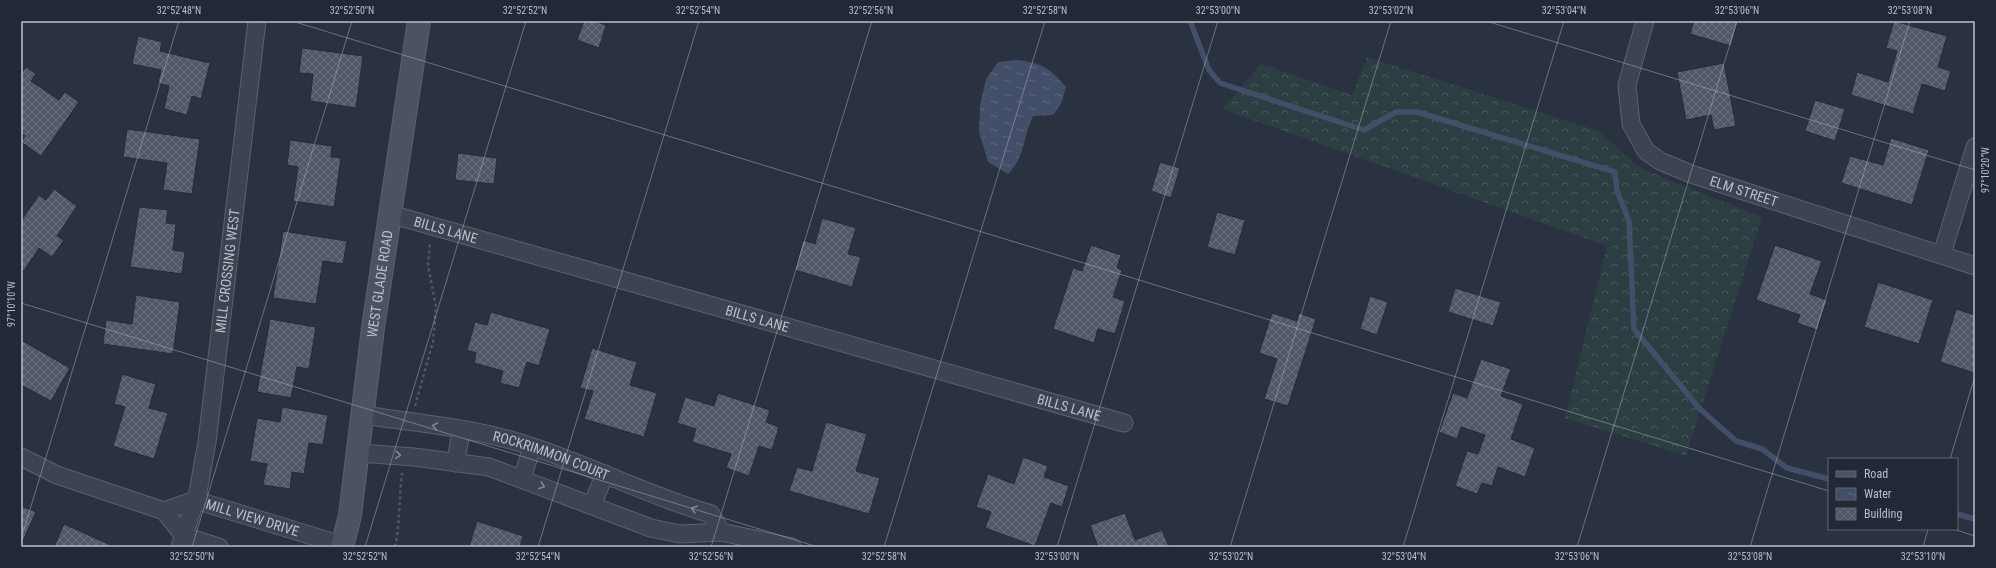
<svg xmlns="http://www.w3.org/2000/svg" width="1996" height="568" font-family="'Roboto Condensed',sans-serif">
  <defs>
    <pattern id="forest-crowns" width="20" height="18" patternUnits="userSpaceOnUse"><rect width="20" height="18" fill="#2c3e42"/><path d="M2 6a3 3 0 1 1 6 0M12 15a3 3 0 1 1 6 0" fill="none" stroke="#48585c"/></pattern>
    <pattern id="water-ripples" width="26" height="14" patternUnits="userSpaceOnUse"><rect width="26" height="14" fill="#434f69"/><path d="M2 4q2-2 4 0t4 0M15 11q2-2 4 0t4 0" fill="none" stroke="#5c677d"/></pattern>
    <pattern id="building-cross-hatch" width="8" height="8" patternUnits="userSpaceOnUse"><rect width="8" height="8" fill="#505868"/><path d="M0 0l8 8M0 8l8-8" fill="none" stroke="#676e7c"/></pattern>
  </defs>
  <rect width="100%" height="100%" fill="#2a3140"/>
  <polygon fill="url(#forest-crowns)" points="1367,57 1599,131 1640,168 1762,217 1686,456 1565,418 1607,246 1222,109 1261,64 1352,95"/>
  <path fill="url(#water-ripples)" d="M1016 60C1042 63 1050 68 1066 87L1061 104 1053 115 1033 116C1023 136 1025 158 1008 174L988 162 979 132 980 105 986 79 998 62Z"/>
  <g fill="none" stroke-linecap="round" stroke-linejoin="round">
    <g stroke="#434f69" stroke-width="5.5">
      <polyline points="1190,21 1209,70 1220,83 1364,130 1396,112 1417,112 1615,172 1617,191 1629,221 1634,329 1699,408 1736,441 1762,449 1787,468 1829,479"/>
      <polyline points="1957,514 1975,519"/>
    </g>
  </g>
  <g fill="url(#building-cross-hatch)" stroke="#242a37">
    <polygon points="584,21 594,21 606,25 599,48 577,40"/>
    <polygon points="1694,21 1738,21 1731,46 1690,34"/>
    <polygon points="1894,21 1947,36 1938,67 1951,71 1945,91 1922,84 1913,114 1851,95 1857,72 1888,82 1897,51 1886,48"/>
    <polygon points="138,36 162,42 160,51 210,63 201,99 192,96 187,115 164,109 169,86 158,83 161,70 132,64"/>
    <polygon points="302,48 363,56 356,108 310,101 313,74 299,73"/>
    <polygon points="1724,63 1736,126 1714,130 1711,115 1686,120 1677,72"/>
    <polygon points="26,67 36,74 31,81 59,100 65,92 79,102 41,156 21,142 25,136 21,133 21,74"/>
    <polygon points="1815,100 1845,109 1835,141 1805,131"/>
    <polygon points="127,129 200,139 192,194 163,190 167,163 123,157"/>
    <polygon points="1891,138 1929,150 1912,205 1841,183 1850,156 1883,165"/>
    <polygon points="290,140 332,146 331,157 341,158 334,207 293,201 298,167 287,165"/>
    <polygon points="458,153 497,158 494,184 455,180"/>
    <polygon points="1160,162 1180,168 1171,198 1151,191"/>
    <polygon points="54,189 77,206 57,236 64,240 52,257 39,248 24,271 21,269 21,221 39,195 46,200"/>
    <polygon points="139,207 168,210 166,223 176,224 173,250 185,252 182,274 130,267"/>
    <polygon points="1217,212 1245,220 1235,255 1207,247"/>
    <polygon points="822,218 856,228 848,254 861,257 852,287 795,270 803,240 815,244"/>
    <polygon points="283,231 347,241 343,264 323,261 316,304 273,298"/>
    <polygon points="1091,245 1121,255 1117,268 1122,270 1113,297 1125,301 1115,334 1098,329 1094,343 1053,329 1073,268 1082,271"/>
    <polygon points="1775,245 1822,261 1810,294 1827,300 1817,330 1797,323 1800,315 1756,300"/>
    <polygon points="1878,282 1933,300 1919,344 1864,327"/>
    <polygon points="1455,288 1501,302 1493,326 1448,312"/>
    <polygon points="136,295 180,302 173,354 103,344 106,320 132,324"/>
    <polygon points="1370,296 1388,302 1377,335 1360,329"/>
    <polygon points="1956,309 1975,315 1975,373 1940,362"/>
    <polygon points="491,312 550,329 539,366 527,362 519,388 500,383 503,371 474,363 476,353 467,350 475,322 487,325"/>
    <polygon points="1272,313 1297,321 1299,313 1316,319 1288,406 1264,399 1277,359 1259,353"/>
    <polygon points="270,319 316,327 309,369 297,367 291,398 257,392"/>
    <polygon points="21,340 70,368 51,401 21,385"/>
    <polygon points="592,348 637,362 630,385 657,393 644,437 584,419 593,391 580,388"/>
    <polygon points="1481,359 1511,369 1501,396 1523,404 1511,439 1535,448 1525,477 1498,467 1492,486 1482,483 1477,494 1455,486 1467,451 1478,454 1485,435 1461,427 1457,439 1439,432 1453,393 1467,398"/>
    <polygon points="122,374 156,384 149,408 168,413 154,459 113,446 125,407 114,404"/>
    <polygon points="718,393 770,410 766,422 779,427 772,450 759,446 749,476 726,468 731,454 692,442 696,429 677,423 685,397 714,406"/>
    <polygon points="282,407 328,415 323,445 309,443 304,474 292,472 290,489 263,485 267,464 250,461 257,418 280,422"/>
    <polygon points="826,422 867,434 856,471 880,478 869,514 789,491 797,467 812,471"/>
    <polygon points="1023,457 1048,466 1044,477 1069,486 1062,507 1051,503 1035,546 985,528 991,512 976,507 988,474 1014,484"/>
    <polygon points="21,506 36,512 21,545"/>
    <polygon points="1125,513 1135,540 1162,530 1169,547 1098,547 1090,525"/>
    <polygon points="477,521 523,536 520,547 469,547"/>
    <polygon points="64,524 115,547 54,547"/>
  </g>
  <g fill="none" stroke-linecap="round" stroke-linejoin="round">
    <defs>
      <g id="street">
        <path id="s1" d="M1645 21 1627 85 1631 124 1646 151 1660 161 1691 174 1975 266"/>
        <path id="s2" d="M390 214 1124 423"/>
        <polyline points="1942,254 1975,147"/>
        <path id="s3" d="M363 415C417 423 475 428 527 445 590 465 648 496 711 514L721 532"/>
        <polyline points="359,453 414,457 489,467 651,528 680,534 721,532 792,547"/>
        <polyline points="21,457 57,475 164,511 184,536 219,547"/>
        <polyline points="456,463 461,430"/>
        <polyline points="522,479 532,447"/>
        <polyline points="592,505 605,474"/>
        <path id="s4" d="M164 511 195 500 342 545"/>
        <path id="s5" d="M180 547 198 492 207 442 257 21"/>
      </g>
      <g id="secondary">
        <path id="s6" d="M342 547 350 515 373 328 419 21"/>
      </g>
    </defs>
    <use href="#street" stroke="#5b616d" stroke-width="19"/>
    <use href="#secondary" stroke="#5b616d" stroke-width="24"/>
    <g stroke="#4c5b60" stroke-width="2.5" stroke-dasharray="3 3" stroke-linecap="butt">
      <polyline points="415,406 433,342 436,307 428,265 430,242"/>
      <path d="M395 547C400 523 399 498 402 473"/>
    </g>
    <use href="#street" stroke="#3d4350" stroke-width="17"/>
    <use href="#secondary" stroke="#4c5262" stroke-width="22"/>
  </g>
  <defs><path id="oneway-chevron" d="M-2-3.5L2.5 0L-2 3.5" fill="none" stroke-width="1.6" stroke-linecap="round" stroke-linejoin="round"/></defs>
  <g stroke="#828793">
    <use href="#oneway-chevron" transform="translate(435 426) rotate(-170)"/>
    <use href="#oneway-chevron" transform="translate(398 455) rotate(4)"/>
    <use href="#oneway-chevron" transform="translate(542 486) rotate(20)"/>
    <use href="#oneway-chevron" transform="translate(694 509) rotate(-164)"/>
  </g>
  <path fill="none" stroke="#babfca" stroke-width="1" stroke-opacity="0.45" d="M292 21 1829 491M1486 21 1975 170M21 303 818 547M1950 459 1975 376M1953 529 1975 536M21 539 179 21M192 547 352 21M365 547 526 21M538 547 699 21M711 547 872 21M884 547 1045 21M1057 547 1218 21M1230 547 1391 21M1403 547 1564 21M1577 547 1737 21M1750 547 1910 21M1923 547 1928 529"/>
  <g text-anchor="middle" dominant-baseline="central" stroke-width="3" stroke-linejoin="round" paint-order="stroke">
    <g font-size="14" fill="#babfca" stroke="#222835">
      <text stroke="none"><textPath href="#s1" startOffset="243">ELM STREET</textPath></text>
      <text stroke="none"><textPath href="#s2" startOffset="58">BILLS LANE</textPath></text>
      <text stroke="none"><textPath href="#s5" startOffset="281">MILL CROSSING WEST</textPath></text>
      <text stroke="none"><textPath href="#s6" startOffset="266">WEST GLADE ROAD</textPath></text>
      <text stroke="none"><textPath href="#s2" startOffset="382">BILLS LANE</textPath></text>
      <text stroke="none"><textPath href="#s2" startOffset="706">BILLS LANE</textPath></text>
      <text stroke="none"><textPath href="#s3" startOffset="193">ROCKRIMMON COURT</textPath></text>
      <text stroke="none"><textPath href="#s4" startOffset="93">MILL VIEW DRIVE</textPath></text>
    </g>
  </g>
  <rect width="1996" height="568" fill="none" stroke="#222835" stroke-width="44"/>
  <rect x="1828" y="458" width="130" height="72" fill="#222835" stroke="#5f6471"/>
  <rect x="1836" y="471" width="20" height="6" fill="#4c5262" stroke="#5f6471"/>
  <text x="1864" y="478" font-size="12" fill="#babfca">Road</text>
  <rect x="1836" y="488" width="20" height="12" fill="url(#water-ripples)" stroke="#5f6471"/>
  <text x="1864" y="498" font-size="12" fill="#babfca">Water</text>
  <rect x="1836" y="508" width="20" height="12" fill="url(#building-cross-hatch)" stroke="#5f6471"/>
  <text x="1864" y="518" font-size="12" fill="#babfca">Building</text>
  <rect x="22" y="22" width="1952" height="524" fill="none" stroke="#babfca" stroke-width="1.5"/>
  <g font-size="10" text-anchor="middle" fill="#babfca">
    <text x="179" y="14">32°52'48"N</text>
    <text x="352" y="14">32°52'50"N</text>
    <text x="525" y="14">32°52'52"N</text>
    <text x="698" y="14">32°52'54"N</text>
    <text x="871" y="14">32°52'56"N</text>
    <text x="1045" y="14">32°52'58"N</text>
    <text x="1218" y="14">32°53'00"N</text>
    <text x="1391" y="14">32°53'02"N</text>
    <text x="1564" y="14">32°53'04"N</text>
    <text x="1737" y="14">32°53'06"N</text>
    <text x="1910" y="14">32°53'08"N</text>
    <text transform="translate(1985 170) rotate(-90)" y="4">97°10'20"W</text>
    <text transform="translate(11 304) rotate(-90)" y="4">97°10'10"W</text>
    <text x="192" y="560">32°52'50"N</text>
    <text x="365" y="560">32°52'52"N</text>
    <text x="538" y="560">32°52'54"N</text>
    <text x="711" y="560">32°52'56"N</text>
    <text x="884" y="560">32°52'58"N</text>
    <text x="1057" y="560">32°53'00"N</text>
    <text x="1231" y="560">32°53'02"N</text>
    <text x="1404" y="560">32°53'04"N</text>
    <text x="1577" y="560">32°53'06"N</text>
    <text x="1750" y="560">32°53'08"N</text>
    <text x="1923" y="560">32°53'10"N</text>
  </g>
</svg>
